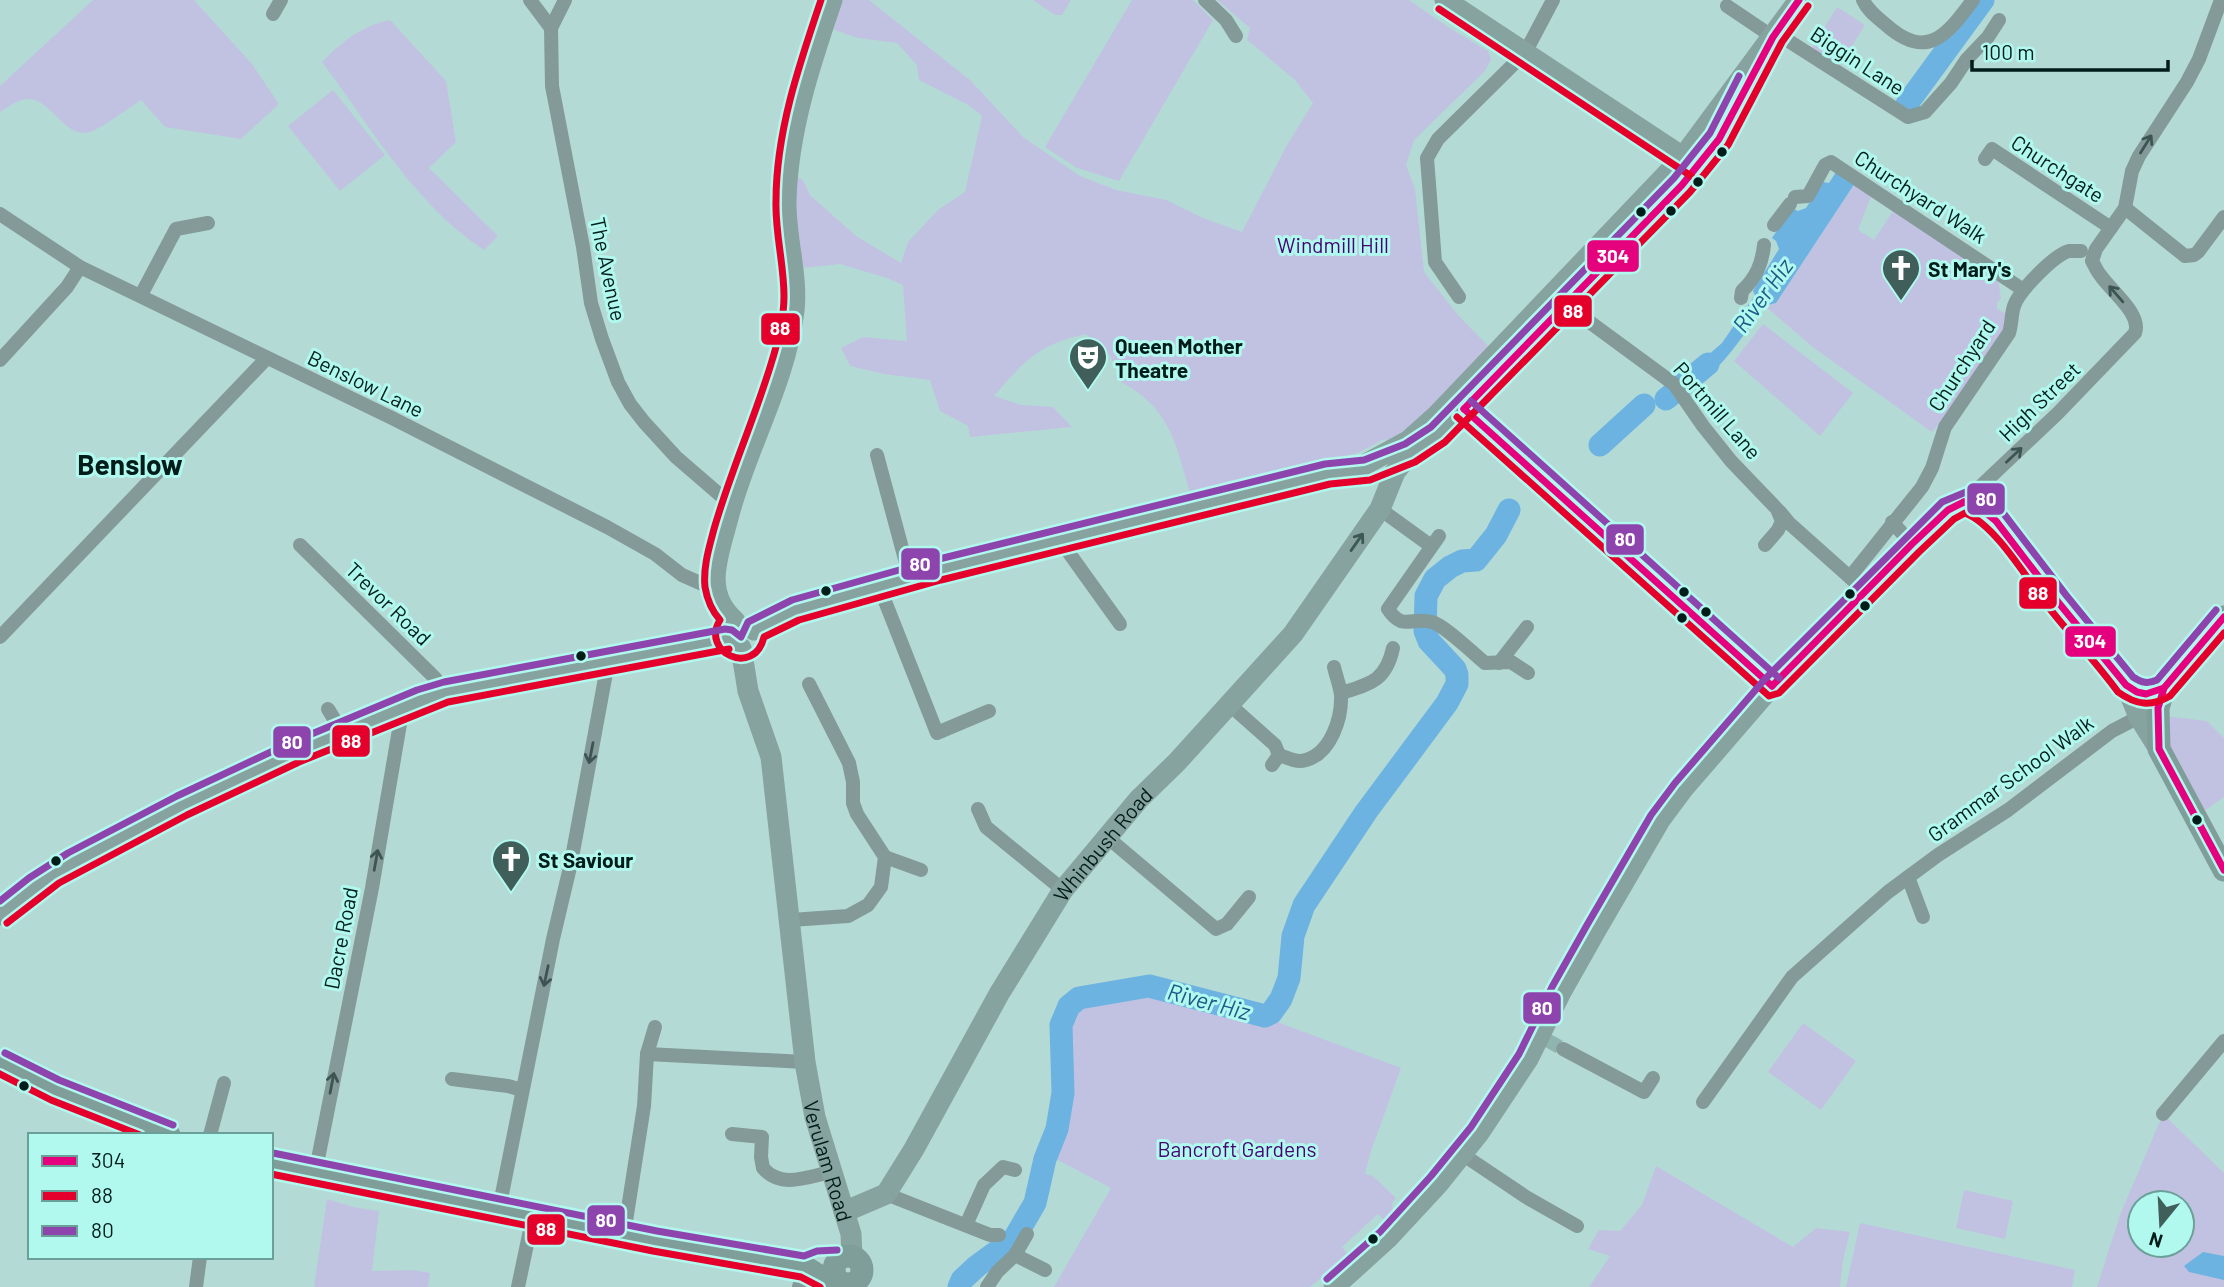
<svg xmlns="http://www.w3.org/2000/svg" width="2224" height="1287" font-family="Barlow,sans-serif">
  <rect width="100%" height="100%" fill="#b4dad5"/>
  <g fill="#c1c2e2" fill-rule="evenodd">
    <path d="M93 0H194L252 64 279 104 241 139 165 127 141 100C129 108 102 128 90 132 65 139 52 101 30 99 19 98 8 107 0 112V86Z"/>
    <path d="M839 0H869L970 80 1023 137 1080 176 1116 190 1166 200 1203 218 1242 232 1287 145 1313 103 1295 80 1247 40 1250 28 1217 0H1409L1448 27 1488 51 1491 60 1484 72 1414 140 1406 165 1415 189 1424 272 1458 315 1489 347 1461 378 1391 446 1384 439 1358 453 1190 493C1180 460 1174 424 1147 400 1138 391 1126 385 1115 378L1118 373 1111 357 1086 334C1039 344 1024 361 994 396L1021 405 1053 407 1072 427 970 437 968 426 940 411 930 380 884 374 850 366 841 348 863 337 907 341 903 285 887 278 840 264 802 268 791 206 794 175 803 180 810 195 856 236 901 263 908 242 938 210 965 192 982 116 970 106 919 80 917 65 897 43 858 38 834 30Z"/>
    <polygon points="1033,0 1071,0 1062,15 1055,15"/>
    <polygon points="1132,0 1193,0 1213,20 1119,181 1077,168 1045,147"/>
    <polygon points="1837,7 1865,25 1839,67 1811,49"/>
    <path d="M390 20 446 81 456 142 429 168 498 236 484 250C414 204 371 127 322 62 343 41 361 26 390 20Z"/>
    <polygon points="333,90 385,155 340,191 288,126"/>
    <polygon points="1855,183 1872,194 1858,230 1874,240 1895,208 1998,280 2001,298 1997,303 1997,309 2007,314 2004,335 1959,399 1932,432 1814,348 1765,306 1776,303"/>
    <polygon points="1763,324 1853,393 1820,436 1734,361"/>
    <polygon points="2164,716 2207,721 2224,738 2224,797 2204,811 2167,754"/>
    <polygon points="1145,994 1210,1011 1277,1022 1401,1068 1371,1151 1365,1174 1373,1176 1396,1198 1392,1203 1393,1211 1384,1220 1378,1214 1342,1247 1348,1255 1310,1287 1054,1287 1111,1188 1052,1157 1065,1128 1069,1093 1064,1029 1080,1004 1108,1004"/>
    <polygon points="1803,1023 1856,1061 1821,1110 1768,1072"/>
    <path d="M2163 1114 2224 1173V1287H2097L2120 1215ZM2140 1203H2182V1245H2140Z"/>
    <polygon points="1656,1166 1793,1247 1816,1228 1850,1232 1843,1260 1840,1287 1589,1287 1610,1256 1588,1249 1599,1230 1620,1231 1642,1205"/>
    <polygon points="1964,1190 2013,1201 2005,1239 1956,1228"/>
    <polygon points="327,1199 353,1207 379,1211 372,1271 412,1270 430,1273 428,1287 314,1287"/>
    <polygon points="1860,1223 2075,1270 2072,1287 1846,1287"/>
  </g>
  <g fill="#6cb3e2">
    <path d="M1836 172 1855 183 1776 303 1764 306C1750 326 1712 386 1687 386L1684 383V376L1722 343 1755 295 1753 291 1779 249 1776 241 1772 238 1792 208 1798 211 1806 208 1823 182 1829 183Z"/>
    <polygon points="2203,1252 2224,1256 2224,1280 2189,1272 2184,1266"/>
  </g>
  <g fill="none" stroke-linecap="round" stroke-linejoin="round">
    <g stroke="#6cb3e2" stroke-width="23">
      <polyline points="1907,104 1983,0"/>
      <polyline points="1666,399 1708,364"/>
      <polyline points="1600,445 1644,405"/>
      <polyline points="959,1287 962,1280 977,1266 1014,1239 1035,1203 1045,1159 1057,1129 1063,1093 1061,1025 1069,1006 1079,998 1149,986 1265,1016 1271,1013 1281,999 1289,978 1293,936 1304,905 1366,812 1447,703 1457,684 1457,675 1455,669 1429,641 1425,631 1426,596 1435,579 1450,567 1462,561 1476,560 1496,535 1509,510"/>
    </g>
    <polyline stroke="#90b4b0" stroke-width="14" stroke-dasharray="14 7" stroke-linecap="butt" points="1547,1040 1563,1049"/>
    <g stroke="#839a98" stroke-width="14">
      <polyline points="530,0 551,28"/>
      <polyline points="565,0 551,28 552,86 583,247 591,303 602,339 618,382 630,404 644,422 676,457 720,495 732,501"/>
      <polyline points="1205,0 1226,20 1236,36"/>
      <path d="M1863 0C1868 11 1877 17 1885 24 1927 62 1947 35 1973 0"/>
      <polyline points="1727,6 1773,37"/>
      <polyline points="273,14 281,0"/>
      <polyline points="1776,33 1908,117 1925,112 1951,83 1967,59 1988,37 1999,20"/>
      <polyline points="1985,159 1992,149 2111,228"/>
      <polyline points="1795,197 1808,196 1825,165 1831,162 2022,289"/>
      <polyline points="2125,208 2185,256 2194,255 2198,252 2224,217"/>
      <polyline points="0,214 80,267 392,418 607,527 655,554 682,575 707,586 715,584"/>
      <polyline points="1774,225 1790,204"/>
      <polyline points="141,295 176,229 208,223"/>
      <polyline points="1459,297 1435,262 1427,158 1438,139 1525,53 1553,0"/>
      <path d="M1741 298 1742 291C1756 278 1762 264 1764 245"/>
      <polyline points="1561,301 1674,384 1703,426 1731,461 1777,509 1782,521 1778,530 1765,545"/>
      <polyline points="0,360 67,287 80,267"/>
      <polyline points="877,455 910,578"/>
      <path d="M1964 502 2058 413 2135 333C2142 314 2111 291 2101 276 2097 272 2095 266 2092 261L2096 249 2125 208 2132 171 2139 156 2187 82 2199 59 2221 0"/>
      <polyline points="1380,509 1431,546"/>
      <polyline points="1780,512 1789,523 1854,581"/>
      <polyline points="1892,522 1912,544"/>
      <path d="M1439 536 1388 609C1403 632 1412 616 1432 622 1444 625 1474 654 1485 663L1511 662 1528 673"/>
      <polyline points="1059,539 1120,624"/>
      <polyline points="300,545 435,678 446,692"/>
      <path d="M1850 577 1922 487 1932 468 1945 427 2009 333C2012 324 2011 315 2014 306 2019 291 2054 255 2069 251 2071 251 2079 251 2081 251"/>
      <polyline points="879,586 937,733 989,711"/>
      <polyline points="0,637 267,358"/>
      <polyline points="1499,663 1527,627"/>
      <path d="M1341 693C1370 684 1386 681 1393 648"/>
      <polyline points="1230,705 1275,745 1279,755 1272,765"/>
      <polyline points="328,709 342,732"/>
      <path d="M1279 755C1288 758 1296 763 1306 760 1331 753 1342 718 1341 695 1340 686 1336 676 1334 667"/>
      <polyline points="978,809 986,827 1063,890"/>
      <polyline points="1107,837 1216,929 1227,924 1249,897"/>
      <polyline points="885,857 921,870"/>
      <polyline points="1908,877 1923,917"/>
      <polyline points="791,920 848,916 868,905 881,887 885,857 857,814 853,803 853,782 849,763 809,684"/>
      <polyline points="1563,1049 1644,1092 1653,1078"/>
      <polyline points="647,1054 805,1062"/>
      <polyline points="452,1079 508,1086 522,1090"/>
      <polyline points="1703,1102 1792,977 1864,913 1888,892 1938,855 2008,810 2112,731 2139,717 2138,705 2146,694"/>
      <polyline points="2163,1114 2224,1041"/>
      <path d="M732 1134 762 1137 761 1157 763 1168C781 1189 807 1177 831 1172"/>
      <polyline points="210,1135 224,1083"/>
      <polyline points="1462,1154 1526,1197 1577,1226"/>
      <polyline points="315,1174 372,888 401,718 398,710"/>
      <polyline points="886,1194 990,1235 999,1235"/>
      <polyline points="499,1209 553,939 571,863 608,662"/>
      <polyline points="966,1225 984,1185 1003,1167 1015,1170"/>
      <polyline points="624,1234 644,1106 647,1054 655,1027"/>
      <polyline points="1015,1255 1045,1270"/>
      <polyline points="196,1287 200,1257"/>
      <polyline points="518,1287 533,1216"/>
      <polyline points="799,1287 805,1267"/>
      <polyline points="987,1287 997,1272 1015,1255 1027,1234"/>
    </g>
    <g stroke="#86a39f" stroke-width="21">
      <polyline points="1445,0 1692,163"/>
      <polyline points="1454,399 1772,686"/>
      <polyline points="1411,453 1438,435 1464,409 1566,306 1682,185 1719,139 1741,96"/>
      <path d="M735 621C701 592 719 554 728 518 746 448 785 384 794 311 798 274 785 237 786 200 788 130 810 65 832 0"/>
      <polyline points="754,630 795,610 879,586 1008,552 1251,495 1364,465 1408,441 1437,415 1683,157 1799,0"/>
      <path id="s1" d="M741 648 748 691 771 757 805 1062 815 1117 851 1234 852 1257"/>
      <path d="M0 915C44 873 100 848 154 820 228 782 303 746 381 717 403 708 423 698 446 692L727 639"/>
      <path id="s2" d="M844 1212 886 1194 914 1149 999 994 1063 890 1139 799 1177 762 1293 634 1380 509 1395 472 1410 453"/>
      <polyline points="1334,1287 1387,1239 1439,1183 1479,1133 1528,1059 1561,992 1596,930 1660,820 1683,789 1772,686 1912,544 1948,510 1964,502 1980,508 1996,521 2058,602 2114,668 2126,685 2139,717 2159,749"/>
    </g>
    <g stroke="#7f9e9a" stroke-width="23">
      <polyline points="2224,617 2164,688 2158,708 2159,749 2224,870"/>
      <polyline points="0,1062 55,1090 169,1135"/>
      <polyline points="271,1163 655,1241 805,1267 819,1276 839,1281"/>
      <circle cx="848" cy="1270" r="14"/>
    </g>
    <defs>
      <g id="bus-1">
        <polyline points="1464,409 1682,185 1719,139 1773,37 1799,0"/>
        <polyline points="1464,409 1772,686"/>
        <polyline points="1964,502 1980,508 1996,521 2058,602 2126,685 2137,692 2146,694 2164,688 2224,617"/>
        <polyline points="1772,686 1912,544 1948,510 1964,502"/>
        <polyline points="2164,688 2158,708 2159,749 2224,870"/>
      </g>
      <g id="bus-2">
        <path d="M821 0C799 65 776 132 776 201 775 233 784 264 784 296 784 319 778 342 771 364 754 420 730 473 714 529 709 548 703 567 705 587 707 599 712 611 720 620 700 652 754 678 764 637L799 620 941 580 1330 484 1370 480 1415 462 1445 442 1690 192 1728 145 1782 42 1808 6"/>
        <polyline points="1439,9 1691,176"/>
        <path d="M1457 417 1769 696 1779 693 1919 552 1954 519 1965 513C1996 525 2028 581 2050 609 2072 637 2097 663 2118 692 2136 705 2151 707 2170 696L2224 633"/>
        <polyline points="7,923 59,883 187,815 299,762 448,702 729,649"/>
        <polyline points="0,1074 51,1100 140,1135"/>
        <polyline points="271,1174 653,1251 801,1277 820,1287"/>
      </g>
      <g id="bus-3">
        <polyline points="1471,401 1779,678"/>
        <polyline points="0,901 29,878 68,853 177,796 290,743 417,690 444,682 725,629 732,630 741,637 748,622 792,600 935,560 1325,464 1364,460 1405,444 1431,427 1674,178 1710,133 1739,76"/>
        <polyline points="5,1053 59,1080 173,1125"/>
        <polyline points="273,1153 657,1231 804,1256 817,1251 837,1250"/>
        <path d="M1327 1279 1380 1232 1431 1176 1471 1127 1519 1054 1552 987 1587 925 1651 815 1675 783 1765 679 1942 502 1966 492 1986 499 2004 514 2066 595 2133 677C2142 683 2148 684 2157 680L2216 610"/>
      </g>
    </defs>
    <use href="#bus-1" stroke="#b1f8ee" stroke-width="12"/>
    <use href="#bus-2" stroke="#b1f8ee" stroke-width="12"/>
    <use href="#bus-3" stroke="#b1f8ee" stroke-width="12"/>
    <use href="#bus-1" stroke="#e5007d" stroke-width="7"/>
    <use href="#bus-2" stroke="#e4002b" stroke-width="7"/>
    <use href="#bus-3" stroke="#8e44ad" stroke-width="7"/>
  </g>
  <defs><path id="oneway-shaft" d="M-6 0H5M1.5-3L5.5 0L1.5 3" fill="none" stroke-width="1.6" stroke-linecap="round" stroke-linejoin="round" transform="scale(1.75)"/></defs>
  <g stroke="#3c5553">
    <use href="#oneway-shaft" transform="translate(2146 144) rotate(-58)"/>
    <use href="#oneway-shaft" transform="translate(2116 294) rotate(-131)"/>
    <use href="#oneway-shaft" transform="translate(2014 455) rotate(-43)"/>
    <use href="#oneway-shaft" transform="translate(591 753) rotate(101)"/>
    <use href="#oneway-shaft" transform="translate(376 860) rotate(-80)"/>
    <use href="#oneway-shaft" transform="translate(546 976) rotate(102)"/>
    <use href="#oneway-shaft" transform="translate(332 1083) rotate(-79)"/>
  </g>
  <use stroke="#3d5956" href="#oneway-shaft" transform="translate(1357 542) rotate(-55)"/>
  <defs>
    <symbol id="church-pin" viewBox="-11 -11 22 30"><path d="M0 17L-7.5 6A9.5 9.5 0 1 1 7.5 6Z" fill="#405f5b" stroke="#b1f8ee"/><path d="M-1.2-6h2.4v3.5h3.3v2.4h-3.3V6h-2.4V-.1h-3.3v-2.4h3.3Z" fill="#fff"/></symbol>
    <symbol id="theatre-pin" viewBox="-11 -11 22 30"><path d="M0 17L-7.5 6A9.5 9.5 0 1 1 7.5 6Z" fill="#405f5b" stroke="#b1f8ee"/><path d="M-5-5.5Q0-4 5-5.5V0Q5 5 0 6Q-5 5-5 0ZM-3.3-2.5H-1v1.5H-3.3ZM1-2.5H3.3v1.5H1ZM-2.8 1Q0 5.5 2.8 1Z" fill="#fff"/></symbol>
  </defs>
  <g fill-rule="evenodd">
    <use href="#church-pin" x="1879" y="246" width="44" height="60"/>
    <use href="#theatre-pin" x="1066" y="335" width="44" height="60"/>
    <use href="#church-pin" x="489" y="837" width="44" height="60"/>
  </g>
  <g fill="#011d1a" stroke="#b1f8ee" stroke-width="2.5">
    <circle cx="1722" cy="152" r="6"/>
    <circle cx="1698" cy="182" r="6"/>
    <circle cx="1671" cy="211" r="6"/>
    <circle cx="1641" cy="212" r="6"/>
    <circle cx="826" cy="591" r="6"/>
    <circle cx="1684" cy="592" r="6"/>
    <circle cx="1850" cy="594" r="6"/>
    <circle cx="1865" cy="606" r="6"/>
    <circle cx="1706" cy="612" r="6"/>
    <circle cx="1682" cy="618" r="6"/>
    <circle cx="581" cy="656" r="6"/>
    <circle cx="2197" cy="820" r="6"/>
    <circle cx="56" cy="861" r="6"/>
    <circle cx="24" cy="1086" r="6"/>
    <circle cx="1373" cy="1239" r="6"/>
  </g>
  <g text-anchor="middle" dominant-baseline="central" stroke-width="6" stroke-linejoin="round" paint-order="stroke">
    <g font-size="21" fill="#011d1a" stroke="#b1f8ee">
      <text transform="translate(1858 60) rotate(33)">Biggin Lane</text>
      <text transform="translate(2058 168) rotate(33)">Churchgate</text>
      <text transform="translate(1921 196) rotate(33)">Churchyard Walk</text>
      <text transform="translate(609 269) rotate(78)">The Avenue</text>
      <text transform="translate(1961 365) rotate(-57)">Churchyard</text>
      <text transform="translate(366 383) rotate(26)">Benslow Lane</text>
      <text transform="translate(2039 401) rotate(-44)">High Street</text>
      <text transform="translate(1718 410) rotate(49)">Portmill Lane</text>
      <text transform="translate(389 603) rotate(44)">Trevor Road</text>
      <text transform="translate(2010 778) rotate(-36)">Grammar School Walk</text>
      <text stroke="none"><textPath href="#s2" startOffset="458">Whinbush Road</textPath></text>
      <text transform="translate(340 938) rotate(-79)">Dacre Road</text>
      <text stroke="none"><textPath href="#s1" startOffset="522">Verulam Road</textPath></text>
    </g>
    <g font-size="21" fill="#470370" stroke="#b1f8ee">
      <text x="1333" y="244">Windmill Hill</text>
      <text x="1237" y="1148">Bancroft Gardens</text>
    </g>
    <g font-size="21" font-weight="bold" fill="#011d1a" stroke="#b1f8ee" text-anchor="start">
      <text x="1928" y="268">St Mary's</text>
      <text x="1115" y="345">Queen Mother<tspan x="1115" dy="24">Theatre</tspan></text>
      <text x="538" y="859">St Saviour</text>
    </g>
    <g font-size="23" font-style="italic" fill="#1e5a87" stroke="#b1f8ee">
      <text transform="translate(1762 295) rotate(-54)">River Hiz</text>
      <text transform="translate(1209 1001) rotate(15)">River Hiz</text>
    </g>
    <g font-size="28" font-weight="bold" fill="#011d1a" stroke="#b1f8ee">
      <text x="130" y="464">Benslow</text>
    </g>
  </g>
  <g stroke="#b1f8ee" stroke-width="2.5">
    <rect x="1586" y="239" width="54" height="34" rx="7" fill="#e5007d"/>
    <rect x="1553" y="294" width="40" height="34" rx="7" fill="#e4002b"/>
    <rect x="760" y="312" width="41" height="34" rx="7" fill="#e4002b"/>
    <rect x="1966" y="482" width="40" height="34" rx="7" fill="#8e44ad"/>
    <rect x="1605" y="523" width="40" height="33" rx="7" fill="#8e44ad"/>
    <rect x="900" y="547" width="41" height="34" rx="7" fill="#8e44ad"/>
    <rect x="2018" y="576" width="40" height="34" rx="7" fill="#e4002b"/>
    <rect x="2064" y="625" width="53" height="33" rx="7" fill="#e5007d"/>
    <rect x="331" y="724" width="40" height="34" rx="7" fill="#e4002b"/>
    <rect x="272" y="725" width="40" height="34" rx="7" fill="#8e44ad"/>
    <rect x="1522" y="991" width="40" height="34" rx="7" fill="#8e44ad"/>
    <rect x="586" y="1204" width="40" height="33" rx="7" fill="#8e44ad"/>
    <rect x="526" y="1213" width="40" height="33" rx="7" fill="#e4002b"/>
  </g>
  <g font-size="19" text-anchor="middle" font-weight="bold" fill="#fff">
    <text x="1613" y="263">304</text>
    <text x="1573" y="318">88</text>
    <text x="780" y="335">88</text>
    <text x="1986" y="506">80</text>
    <text x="1625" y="546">80</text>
    <text x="920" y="571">80</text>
    <text x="2038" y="600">88</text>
    <text x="2090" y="648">304</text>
    <text x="351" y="748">88</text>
    <text x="292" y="749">80</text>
    <text x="1542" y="1015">80</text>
    <text x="606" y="1227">80</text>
    <text x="546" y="1236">88</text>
  </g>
  <rect x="28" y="1133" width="245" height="126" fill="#b1f8ee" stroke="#6ba099" stroke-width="2"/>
  <rect x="42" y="1156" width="35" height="10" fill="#e5007d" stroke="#6ba099" stroke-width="2"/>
  <text x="91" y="1168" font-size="21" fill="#011d1a">304</text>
  <rect x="42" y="1191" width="35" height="10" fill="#e4002b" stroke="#6ba099" stroke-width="2"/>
  <text x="91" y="1203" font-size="21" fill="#011d1a">88</text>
  <rect x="42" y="1226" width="35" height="10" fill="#8e44ad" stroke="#6ba099" stroke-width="2"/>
  <text x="91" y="1238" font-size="21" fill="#011d1a">80</text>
  <g transform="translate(2161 1224) rotate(198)"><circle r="33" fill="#b1f8ee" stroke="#6ba099" stroke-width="2"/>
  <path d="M0-5L12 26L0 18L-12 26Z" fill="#405f5b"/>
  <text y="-10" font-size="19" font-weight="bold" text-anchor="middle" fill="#011d1a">N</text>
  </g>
  <path d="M1972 60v10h196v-10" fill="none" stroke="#011d1a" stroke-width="3.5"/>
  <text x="1982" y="60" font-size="21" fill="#011d1a" stroke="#b1f8ee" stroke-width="5" paint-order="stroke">100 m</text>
</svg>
